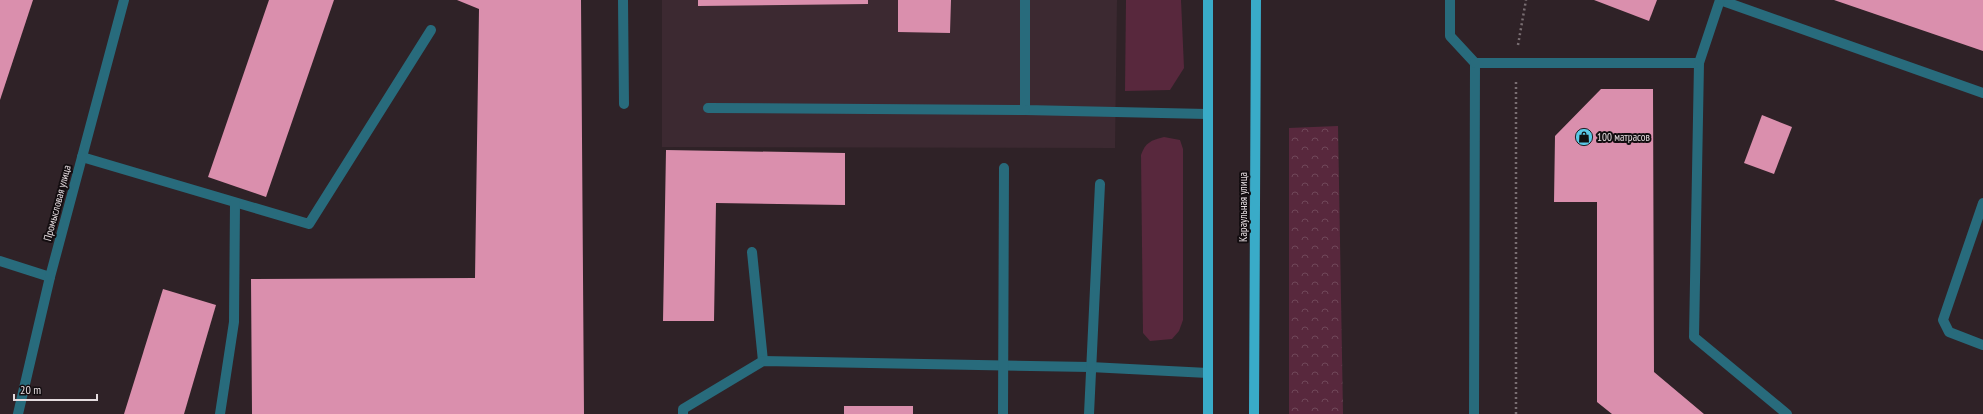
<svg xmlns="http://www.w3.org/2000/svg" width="1983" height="414" font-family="'PT Sans Narrow',sans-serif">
  <defs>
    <pattern id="forest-crowns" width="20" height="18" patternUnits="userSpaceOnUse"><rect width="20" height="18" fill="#58283d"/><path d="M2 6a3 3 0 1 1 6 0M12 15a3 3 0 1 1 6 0" fill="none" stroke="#704759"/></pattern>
  </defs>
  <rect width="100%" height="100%" fill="#2f2227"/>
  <polygon fill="#3c2931" points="662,0 1117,0 1115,148 662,147"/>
  <g fill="#58283d">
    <polygon points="1126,0 1181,0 1184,68 1170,90 1125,91"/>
    <path d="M1164 137 1180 140 1183 149V320L1179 331 1172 339 1150 341 1143 333 1141 155C1145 143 1151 140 1164 137Z"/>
  </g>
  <polygon fill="url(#forest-crowns)" points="1338,126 1343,414 1289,414 1289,128"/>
  <g fill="#da8fad">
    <polygon points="0,0 33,0 0,100"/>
    <polygon points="269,0 334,0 266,197 208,177"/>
    <polygon points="457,0 581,0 584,414 252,414 251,279 475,278 479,9"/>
    <polygon points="698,0 868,0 868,4 698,6"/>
    <polygon points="898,0 951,0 950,33 898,32"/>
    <polygon points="1594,0 1657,0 1649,21"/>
    <polygon points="1834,0 1983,0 1983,51"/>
    <polygon points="1601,89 1653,89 1654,372 1704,414 1612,414 1597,402 1597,202 1554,202 1555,136"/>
    <polygon points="1762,115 1792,127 1774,174 1744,163"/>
    <polygon points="666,150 845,153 845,205 716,203 714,321 663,321"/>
    <polygon points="163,289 216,305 184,414 124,414"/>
    <rect x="844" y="406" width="69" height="8"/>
  </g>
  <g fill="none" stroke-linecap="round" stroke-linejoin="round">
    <g stroke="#796e72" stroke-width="2.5" stroke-dasharray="2 3" stroke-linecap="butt">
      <polyline points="1518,45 1526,0"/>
      <polyline points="1516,82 1516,414"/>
    </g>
    <g stroke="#286b7c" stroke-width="10">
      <polyline points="623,0 624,104"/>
      <polyline points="1025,0 1025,110 1207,114"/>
      <polyline points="1450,0 1450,36 1475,63 1474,414"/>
      <polyline points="1720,0 1983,93"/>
      <polyline points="1475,63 1699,63 1694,337 1787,414"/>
      <polyline points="1699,63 1720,0"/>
      <polyline points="708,108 1025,110"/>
      <polyline points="82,157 309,224 431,30"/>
      <polyline points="1983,203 1943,320 1949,332 1983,345"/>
      <polyline points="752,252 763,361"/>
      <polyline points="0,261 50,277"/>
      <polyline points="220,414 234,322 235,203"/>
      <polyline points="683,414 683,409 763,361 1090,367 1208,373"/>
      <polyline points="1003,414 1004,168"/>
      <polyline points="1089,414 1100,184"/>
    </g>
    <polyline stroke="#286b7c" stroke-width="10" points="18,414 50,277 124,0"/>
    <g stroke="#39abc8" stroke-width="10">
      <polyline points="1208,0 1208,414"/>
      <polyline points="1254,414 1256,0"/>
    </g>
  </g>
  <defs>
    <symbol id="shop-disc" viewBox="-11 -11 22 22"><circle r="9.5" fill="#5ac8e6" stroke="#130d10"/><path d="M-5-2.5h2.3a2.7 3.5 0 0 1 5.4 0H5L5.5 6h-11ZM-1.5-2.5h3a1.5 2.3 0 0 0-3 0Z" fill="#111"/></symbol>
  </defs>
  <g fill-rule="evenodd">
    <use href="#shop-disc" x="1574" y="127" width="20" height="20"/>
  </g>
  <g text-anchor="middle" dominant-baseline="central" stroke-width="4" stroke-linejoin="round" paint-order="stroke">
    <g font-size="11" fill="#e5dcdf" stroke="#130d10" text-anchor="start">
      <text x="1597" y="137">100 матрасов</text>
    </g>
    <g font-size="11" fill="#e5dcdf" stroke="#130d10">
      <text transform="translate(57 203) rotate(-75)">Промысловая улица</text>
      <text transform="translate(1243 207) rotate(-90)">Караульная улица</text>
    </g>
  </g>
  <path d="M14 394v6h83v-6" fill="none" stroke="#e5dcdf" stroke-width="2"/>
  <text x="20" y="394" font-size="12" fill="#e5dcdf" stroke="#130d10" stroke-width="3" paint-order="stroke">20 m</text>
</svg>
